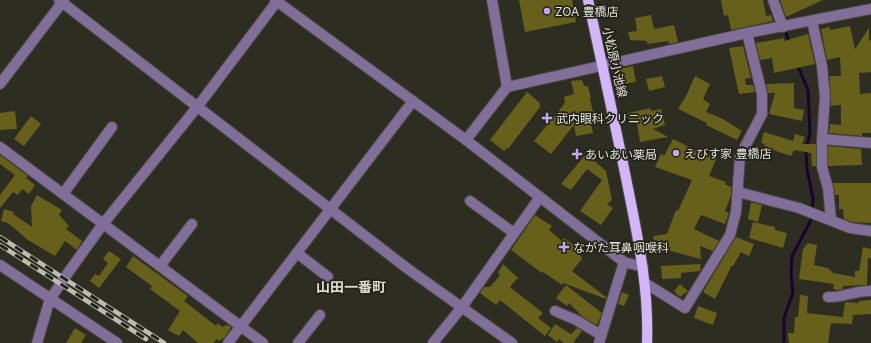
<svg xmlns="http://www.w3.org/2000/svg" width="871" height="343" font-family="Inter,'Noto Sans JP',sans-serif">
  <rect width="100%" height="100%" fill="#2d2d22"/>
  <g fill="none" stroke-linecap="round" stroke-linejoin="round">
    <g stroke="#1b0230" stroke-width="3">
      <polyline points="784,28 790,44"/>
      <polyline points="784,343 784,318 793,293 791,273 792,256 811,220 813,199 807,169 806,151 810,133 808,90 797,64"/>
    </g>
  </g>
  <g fill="#66601b">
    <polygon points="519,0 572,0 576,22 525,32"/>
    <polygon points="721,0 763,0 766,16 771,15 773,21 731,30 728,15 724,16"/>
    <polygon points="780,0 823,0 786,17"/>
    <polygon points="651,15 654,29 674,25 678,42 669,44 668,41 647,44 647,41 630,40 628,32 637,31 635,18"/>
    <polygon points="850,26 855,49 869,28 869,40 871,41 871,72 859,73 860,94 871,93 871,133 862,133 862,136 829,133 830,124 841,125 841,105 831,106 830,84 830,76 841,76 840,57 827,60 821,29 830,27 830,30"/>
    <polygon points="808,34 815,64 774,73 772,58 760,60 756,43 784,38 784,41"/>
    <polygon points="743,46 751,78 745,79 746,85 753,85 755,92 739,94 729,48"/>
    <polygon points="633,66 636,82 623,84 620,69"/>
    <polygon points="662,76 665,87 649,91 646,79"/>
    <polygon points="695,76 710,84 703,99 710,104 706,112 723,119 742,131 737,140 706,125 707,123 678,109 686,96"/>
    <polygon points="582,80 584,86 588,86 591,98 590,99 593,112 589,113 593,133 576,136 574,125 551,154 534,141 565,103 564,97 574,94 571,81"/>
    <polygon points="794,83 794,108 804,110 802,121 769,114 775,93 768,93 766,84"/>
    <polygon points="527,92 540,103 540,107 508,149 507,148 504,151 490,140"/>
    <polygon points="651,108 651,111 661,109 665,125 653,129 668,137 640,142 637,123 630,124 628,113"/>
    <polygon points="15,111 17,129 0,130 0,113"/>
    <polygon points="31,116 41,124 24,146 14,139"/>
    <polygon points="764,132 793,141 795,134 805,137 802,144 816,144 816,166 812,166 811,153 794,150 791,156 764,147 765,144 761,143"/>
    <polygon points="673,139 709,157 710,155 717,157 709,176 726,182 725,184 731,187 731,196 725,211 729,213 725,224 701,215 694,229 719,241 713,251 700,246 701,259 667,250 669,244 655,245 653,236 667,234 676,210 678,211 692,180 655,167 661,154 664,156"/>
    <polygon points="828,146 861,149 862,165 828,166"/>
    <polygon points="586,154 606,171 612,200 607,204 613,208 601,225 580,211 602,180 587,169 571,190 561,184"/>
    <polygon points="0,155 28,176 26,178 35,185 29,194 22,189 18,195 13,192 0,208 0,195 15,175 0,164"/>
    <polygon points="833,183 871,183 871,223 852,222 844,219 843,209 839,209 839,195 835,195"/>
    <polygon points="37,195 62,210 59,215 69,226 66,229 82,241 77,250 65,241 55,256 28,240 8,223 1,221 4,209 14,212 13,214 32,227 31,206"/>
    <polygon points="751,202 762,205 758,222 748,219"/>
    <polygon points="535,215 552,226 549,230 562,241 564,238 580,250 579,253 582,259 572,271 606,297 606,299 563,283 562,285 543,272 542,273 511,250"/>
    <polygon points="753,222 775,227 775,230 787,233 783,248 749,238"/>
    <polygon points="736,237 754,244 749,256 741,252 733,266 732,265 715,299 703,292"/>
    <polygon points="808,243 817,245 814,265 828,268 833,273 855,277 855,271 859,271 863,247 871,249 871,259 868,258 867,285 843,286 843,289 838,290 833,289 834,284 799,279 803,249"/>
    <polygon points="109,251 121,259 99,288 90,281 95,274 99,276 108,263 103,259"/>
    <polygon points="133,256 188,296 184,301 216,326 218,323 222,327 227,325 231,327 225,337 219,341 217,339 213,343 198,343 183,330 179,336 168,330 180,311 150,289 152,286 126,267"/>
    <polygon points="503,264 518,278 510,287 543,313 538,318 551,328 545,336 500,300 496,305 480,293 484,287 490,287 500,275 498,273"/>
    <polygon points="701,264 700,271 681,273 681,278 662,279 661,266"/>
    <polygon points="680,284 688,291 680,297 674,291"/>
    <polygon points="566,285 602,313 597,325 583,317 569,303 567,306 556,298"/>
    <polygon points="622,292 629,295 624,306 618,304"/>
    <polygon points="800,295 808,296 807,313 843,317 845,302 859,303 859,301 871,300 871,314 853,315 852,324 831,323 828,343 789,343 788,333 794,333 795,317 798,317"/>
    <polygon points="698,306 717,313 713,325 694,318"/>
    <polygon points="555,324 571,334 577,328 582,331 573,343 564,343 559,339 557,342 548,335"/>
    <polygon points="75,328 86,335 81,343 66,343"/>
  </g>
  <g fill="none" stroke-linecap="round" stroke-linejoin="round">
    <defs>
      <g id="minor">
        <polyline points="59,0 408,269 512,343"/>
        <polyline points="275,0 466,140 624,262 643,267"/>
        <polyline points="773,0 783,27"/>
        <polyline points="812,21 822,66 825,97 822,139 822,167 828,188 831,220"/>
        <polyline points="0,84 64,0"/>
        <polyline points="507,87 747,33 871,9"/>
        <polyline points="822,139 871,143"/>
        <polyline points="466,140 507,87 492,0"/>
        <polyline points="0,147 263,343"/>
        <polyline points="738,192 799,208 850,228 871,231"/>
        <polyline points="63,194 112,127"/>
        <polyline points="470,201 514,233"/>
        <polyline points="297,253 328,277"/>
        <polyline points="0,265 117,343"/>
        <polyline points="160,266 192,224"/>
        <polyline points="645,283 685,308 730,235 736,212 740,156 762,114 762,94 747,33"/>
        <path d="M828 297C843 298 856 290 871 291"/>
        <polyline points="555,311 576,320 601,335"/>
        <polyline points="37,343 50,299 70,270 103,224 198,106 278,0"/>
        <polyline points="228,343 413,101"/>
        <polyline points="298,343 320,315"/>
        <polyline points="433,343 462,307 540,197"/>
        <polyline points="599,343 624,262"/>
      </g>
      <path id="major" d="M588 0C602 64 616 128 629 193 639 243 649 292 647 343"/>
    </defs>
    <use href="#minor" stroke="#4a4a40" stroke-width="12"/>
    <use href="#major" stroke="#4a4a40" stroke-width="12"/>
    <use href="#minor" stroke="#816f99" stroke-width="10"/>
    <use href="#major" stroke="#d3b5fa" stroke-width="10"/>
    <defs>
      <g id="rail">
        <polyline points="0,237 164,343"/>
        <polyline points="0,245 146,339"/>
      </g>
    </defs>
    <use href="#rail" stroke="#bcbcb4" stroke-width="4.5"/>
    <use href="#rail" stroke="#242319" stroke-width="3" stroke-dasharray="9" stroke-linecap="butt"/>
  </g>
  <g fill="#c6a6f0" stroke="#242319" stroke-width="1.5">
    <circle cx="547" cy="11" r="4"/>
    <path d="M545 112h4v4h4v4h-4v4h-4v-4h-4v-4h4z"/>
    <circle cx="676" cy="153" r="4"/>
    <path d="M575 148h4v4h4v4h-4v4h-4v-4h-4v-4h4z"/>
    <path d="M562 241h4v4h4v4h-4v4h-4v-4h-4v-4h4z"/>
  </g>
  <g text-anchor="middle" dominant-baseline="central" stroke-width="3.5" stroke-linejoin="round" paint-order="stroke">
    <g font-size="12" fill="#e2e2db" stroke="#242319" text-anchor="start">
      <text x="555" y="11">ZOA 豊橋店</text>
      <text x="556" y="118">武内眼科クリニック</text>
      <text x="684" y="153">えびす家 豊橋店</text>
      <text x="585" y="154">あいあい薬局</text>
      <text x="573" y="247">ながた耳鼻咽喉科</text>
    </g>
    <g font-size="12" fill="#e2e2db" stroke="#242319">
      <text transform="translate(615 62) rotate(77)">小松原小池線</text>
    </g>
    <g font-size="14" font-weight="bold" fill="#dbdbcd" stroke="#242319">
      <text x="351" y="286">山田一番町</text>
    </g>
  </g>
</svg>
